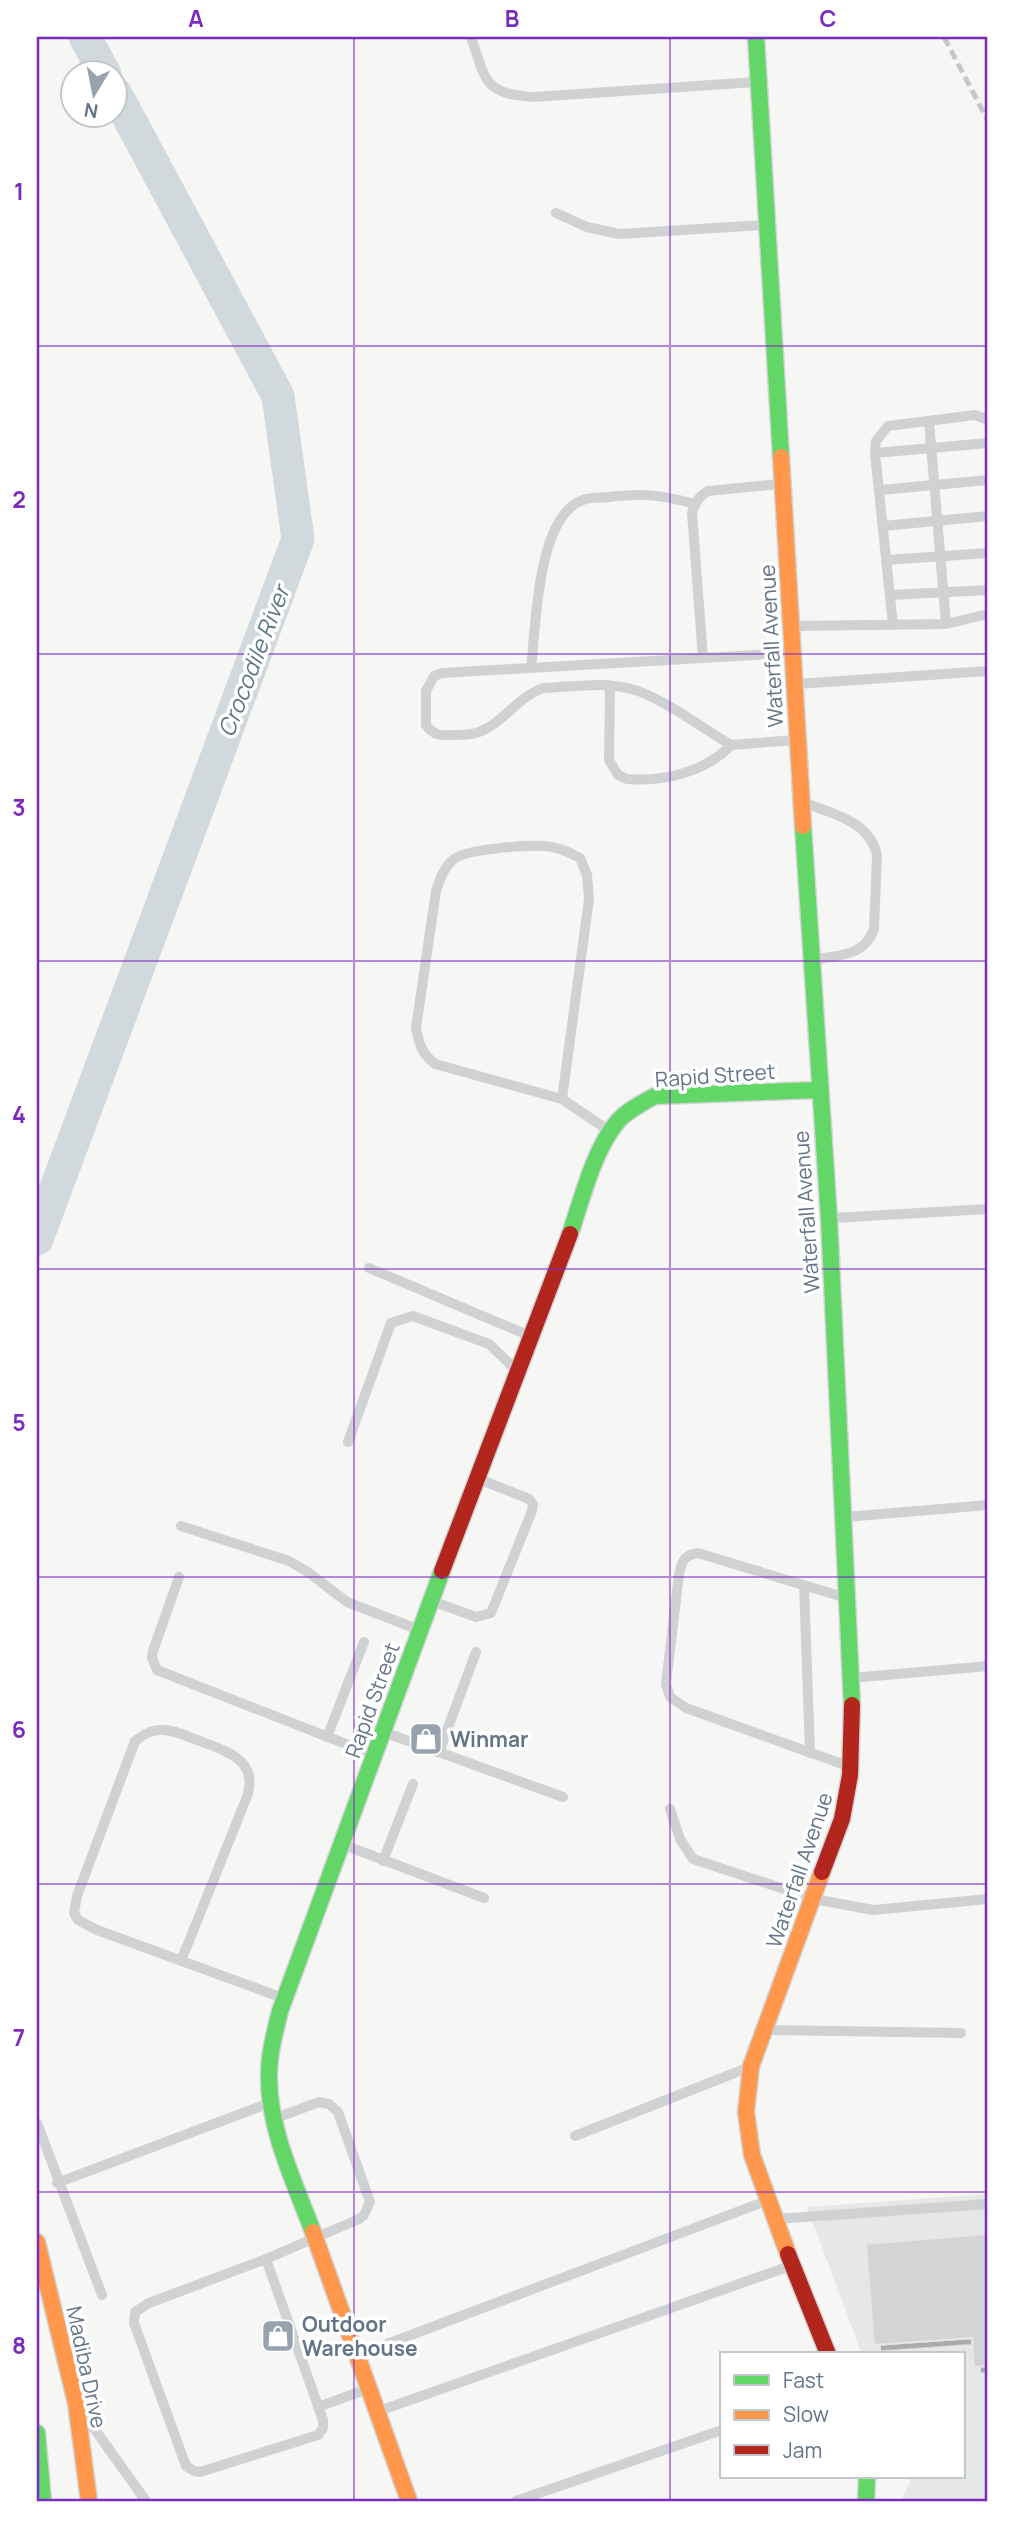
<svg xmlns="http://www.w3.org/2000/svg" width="1025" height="2538" font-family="Manrope,sans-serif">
  <defs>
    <filter id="shadow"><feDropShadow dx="8" dy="4.5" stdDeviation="0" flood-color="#0004"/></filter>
  </defs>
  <rect width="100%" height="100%" fill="#f6f7f5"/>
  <polygon fill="#e6e8e7" points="988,2194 988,2501 901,2501 910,2481 908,2477 964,2477 964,2354 862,2354 807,2207"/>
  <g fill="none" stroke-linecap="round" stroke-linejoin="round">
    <g stroke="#d2d9dc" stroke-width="33">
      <polyline points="85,37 105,74"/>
      <polyline points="37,1239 298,539 278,396 116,94"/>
    </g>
  </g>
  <polygon fill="#d3d4d5" stroke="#e6e6e5" stroke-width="2" filter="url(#shadow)" points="988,2234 988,2366 974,2367 972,2338 874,2345 866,2244"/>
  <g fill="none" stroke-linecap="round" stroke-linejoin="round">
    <defs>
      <g id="fast">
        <polyline points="756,37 781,457"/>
        <polyline points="803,826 829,1218 852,1705"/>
        <path d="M570 1234C582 1199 594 1149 618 1121 628 1110 642 1103 655 1096L819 1090"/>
        <path d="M313 2232C295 2183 268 2129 269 2075 269 2053 275 2032 280 2011L442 1571"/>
        <polyline points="37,2433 43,2501"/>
        <polyline points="866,2501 867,2477"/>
      </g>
      <g id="slow">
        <polyline points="781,457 803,826"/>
        <polyline points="313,2232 409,2501"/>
        <polyline points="37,2242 76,2403 89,2501"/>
        <polyline points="788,2254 752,2155 746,2112 751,2066 822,1872"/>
      </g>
      <g id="jam">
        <polyline points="442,1571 570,1234"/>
        <polyline points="822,1872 842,1819 850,1775 852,1705"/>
        <polyline points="788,2254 828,2354"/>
      </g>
    </defs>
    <use href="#fast" stroke="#d2d5d6" stroke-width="19"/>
    <use href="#slow" stroke="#d2d5d6" stroke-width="19"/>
    <use href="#jam" stroke="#d2d5d6" stroke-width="19"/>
    <g stroke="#d0d1d2" stroke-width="10">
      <path d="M471 37C486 80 483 94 534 97L755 82"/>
      <polyline points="556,213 587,227 619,234 763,225"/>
      <polyline points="929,421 946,624"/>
      <polyline points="875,453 988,443"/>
      <polyline points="880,490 988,480"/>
      <polyline points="883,526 988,516"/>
      <polyline points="887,560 988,553"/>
      <polyline points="890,595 988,590"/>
      <polyline points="893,625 875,453 876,441 888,426 975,415 988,420"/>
      <polyline points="794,626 946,624 988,614"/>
      <path d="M703 658 692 513C696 502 698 497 708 491L779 484"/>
      <path d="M531 668C536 625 537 516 583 500 591 497 602 498 610 497 644 493 662 495 695 504"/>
      <polyline points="797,684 988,671"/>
      <path d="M610 686 609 760 618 775 627 779C663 782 706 772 731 745L795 740"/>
      <path d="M731 745C704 729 660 696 631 689 604 681 572 687 544 688 517 696 503 725 476 733 469 735 462 735 454 735 442 736 434 736 426 725V691L434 676 442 673 790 653"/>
      <path d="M805 803C833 814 871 822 877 856L874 929C864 957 840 954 815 960"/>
      <path d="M562 1099 589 899 587 875 580 858C569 852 558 847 545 846 527 845 466 849 454 859 444 867 440 879 436 891L416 1028C419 1044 422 1054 435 1064L562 1099 608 1130"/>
      <polyline points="833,1218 988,1209"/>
      <polyline points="369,1268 530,1336"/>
      <polyline points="348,1442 391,1323 413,1316 489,1344 515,1369"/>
      <polyline points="846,1517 988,1505"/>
      <polyline points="181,1526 289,1561 308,1572 347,1602 417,1629"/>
      <polyline points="179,1577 153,1651 152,1658 157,1670 374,1755"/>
      <polyline points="804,1585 810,1753"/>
      <path d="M843 1597 698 1553C684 1555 682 1561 679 1574L666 1684 670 1697 686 1708 848 1766"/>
      <polyline points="432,1601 476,1617 491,1613 532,1511 533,1504 529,1499 479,1479"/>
      <polyline points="852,1678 988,1666"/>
      <polyline points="386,1733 563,1797"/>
      <polyline points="327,1737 364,1642"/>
      <polyline points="439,1752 476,1652"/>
      <polyline points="670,1809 680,1839 693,1859 814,1899 873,1910 988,1899"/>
      <polyline points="344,1845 484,1898"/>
      <polyline points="383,1861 413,1784"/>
      <path d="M181 1961 246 1799C261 1760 226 1751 197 1740 186 1736 173 1729 160 1730 150 1730 142 1736 135 1741L77 1896 74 1913 78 1920 97 1930 283 1998"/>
      <polyline points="769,2030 961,2033"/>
      <polyline points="37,2123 102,2295"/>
      <polyline points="575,2136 747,2068"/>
      <polyline points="57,2183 267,2104"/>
      <polyline points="776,2219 988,2204"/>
      <polyline points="266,2259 323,2420 323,2428 318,2435 200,2472 194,2471 186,2466 134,2323 135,2312 149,2303 266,2259 359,2219 364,2215 370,2202 338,2112 329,2104 319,2102 276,2118"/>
      <polyline points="358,2355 766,2201"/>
      <polyline points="318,2407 367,2389"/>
      <polyline points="379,2411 790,2266"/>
      <polyline points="88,2420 146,2501"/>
      <polyline points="516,2501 722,2430"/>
    </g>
    <use href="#fast" stroke="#63d668" stroke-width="16"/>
    <use href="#slow" stroke="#ff974d" stroke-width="16"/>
    <use href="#jam" stroke="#b3261e" stroke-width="16"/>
    <polyline stroke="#c6c7c8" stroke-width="5" stroke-dasharray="10 5" stroke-linecap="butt" points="944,37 988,121"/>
  </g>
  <path fill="none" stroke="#7b2cbf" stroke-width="2" stroke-opacity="0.55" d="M354 37V2501M670 37V2501M37 346H988M37 654H988M37 961H988M37 1269H988M37 1577H988M37 1884H988M37 2192H988"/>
  <defs>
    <symbol id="shop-square" viewBox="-11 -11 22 22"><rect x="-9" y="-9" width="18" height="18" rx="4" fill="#97a2ae" stroke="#fff"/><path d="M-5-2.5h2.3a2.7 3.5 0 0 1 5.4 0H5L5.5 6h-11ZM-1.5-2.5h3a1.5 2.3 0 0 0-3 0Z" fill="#fff"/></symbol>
  </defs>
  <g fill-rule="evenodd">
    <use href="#shop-square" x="407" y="1720" width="38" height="38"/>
    <use href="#shop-square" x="259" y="2317" width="38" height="38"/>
  </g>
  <g text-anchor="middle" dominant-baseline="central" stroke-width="7" stroke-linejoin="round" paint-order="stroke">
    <g font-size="21" fill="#647488" stroke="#fff">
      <text transform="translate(771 646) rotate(-93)">Waterfall Avenue</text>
      <text transform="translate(715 1075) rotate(-4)">Rapid Street</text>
      <text transform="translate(806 1212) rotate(-94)">Waterfall Avenue</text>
      <text transform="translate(372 1700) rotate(-70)">Rapid Street</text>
      <text transform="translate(799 1870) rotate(-71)">Waterfall Avenue</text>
      <text transform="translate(87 2367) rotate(78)">Madiba Drive</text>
    </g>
    <g font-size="21" font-weight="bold" fill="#647488" stroke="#fff" text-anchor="start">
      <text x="450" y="1739">Winmar</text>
      <text x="302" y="2324">Outdoor<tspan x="302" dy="24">Warehouse</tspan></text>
    </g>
    <g font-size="23" font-style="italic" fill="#5f7783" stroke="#fff">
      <text transform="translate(253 661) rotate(-69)">Crocodile River</text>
    </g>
  </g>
  <rect width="1025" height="2538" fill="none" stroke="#ffffff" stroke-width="77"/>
  <rect x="720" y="2352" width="245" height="126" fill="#ffffff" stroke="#c1c7cf" stroke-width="2"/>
  <rect x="734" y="2375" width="35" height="10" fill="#63d668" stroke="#c1c7cf" stroke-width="2"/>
  <text x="783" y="2388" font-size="21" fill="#647488">Fast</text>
  <rect x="734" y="2410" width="35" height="10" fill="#ff974d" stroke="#c1c7cf" stroke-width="2"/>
  <text x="783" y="2422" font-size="21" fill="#647488">Slow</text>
  <rect x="734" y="2445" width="35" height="10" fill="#b3261e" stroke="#c1c7cf" stroke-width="2"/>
  <text x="783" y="2458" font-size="21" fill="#647488">Jam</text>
  <g transform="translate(94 94) rotate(190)"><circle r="33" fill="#ffffff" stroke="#c1c7cf" stroke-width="2"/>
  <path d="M0-5L12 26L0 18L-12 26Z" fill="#97a2ae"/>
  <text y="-10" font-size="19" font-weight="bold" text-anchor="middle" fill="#647488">N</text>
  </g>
  <rect x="38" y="38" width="948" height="2462" fill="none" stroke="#7b2cbf" stroke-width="2.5"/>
  <g font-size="23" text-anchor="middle" font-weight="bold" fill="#7b2cbf">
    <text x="196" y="27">A</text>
    <text x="512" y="27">B</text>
    <text x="828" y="27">C</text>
    <text x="19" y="200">1</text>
    <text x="19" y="508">2</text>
    <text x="19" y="816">3</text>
    <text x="19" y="1123">4</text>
    <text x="19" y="1431">5</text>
    <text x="19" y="1738">6</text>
    <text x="19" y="2046">7</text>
    <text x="19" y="2354">8</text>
  </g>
</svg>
